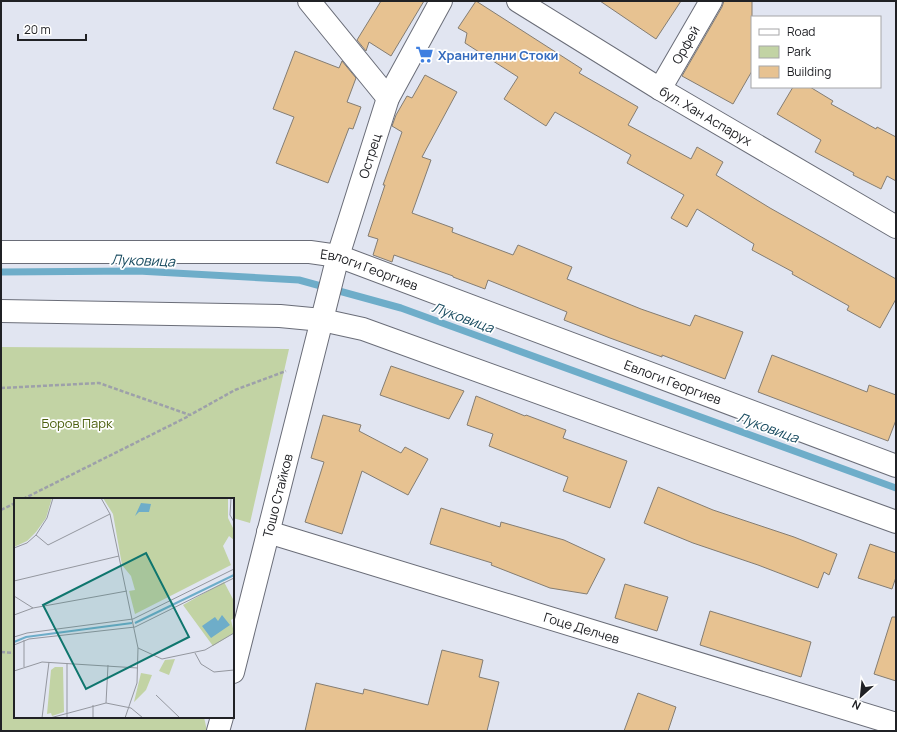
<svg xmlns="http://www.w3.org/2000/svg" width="897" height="732" font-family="Manrope,sans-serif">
  <rect width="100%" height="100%" fill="#e1e5f1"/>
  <polygon fill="#c2d3a4" points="1,347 289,349 250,523 233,518 233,499 15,499 15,717 204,717 207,731 1,731"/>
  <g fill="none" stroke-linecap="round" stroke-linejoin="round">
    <polyline stroke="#6eadc9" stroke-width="7" points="1,272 138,271 299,280 401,308 896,488"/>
  </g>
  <g fill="#e7c291" stroke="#847d73">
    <polygon points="381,1 424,1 391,56 369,42 366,51 357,40"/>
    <polygon points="476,1 582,69 579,73 638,107 628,125 691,159 697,147 723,162 716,175 770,208 896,279 896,299 880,328 847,310 849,306 792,274 793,272 752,250 754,244 697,209 687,227 671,218 684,195 627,163 631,155 555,112 546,126 504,99 518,77 465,43 467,33 458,28"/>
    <polygon points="600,1 681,1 656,39"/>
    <polygon points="724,1 752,1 752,71 733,104 682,76 722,7"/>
    <polygon points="295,51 339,68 342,61 356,78 347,102 361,107 353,129 349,128 328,183 276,163 294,117 273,109"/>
    <polygon points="425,75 457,92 422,157 431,160 412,213 453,228 452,232 513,255 518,245 572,267 567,279 641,309 690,326 695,315 743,332 725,379 662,355 662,357 610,338 564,320 567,312 488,280 485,289 453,277 453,276 394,255 392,262 373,255 378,239 368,236 385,185 383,185 402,132 392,126 396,115 407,96 412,98"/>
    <polygon points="793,87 810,87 833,101 831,104 876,129 877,127 896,137 896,181 887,176 881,189 853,175 854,173 815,152 821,140 777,114"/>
    <polygon points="772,355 867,392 869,385 896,395 896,420 888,441 758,392"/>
    <polygon points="391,366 464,391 449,419 380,395"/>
    <polygon points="476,396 525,416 526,415 566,430 563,438 627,461 610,508 563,491 568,477 489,446 493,434 467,425"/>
    <polygon points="323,415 361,425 359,431 401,453 405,447 428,459 408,495 362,471 342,534 305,522 324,462 311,458"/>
    <polygon points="658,487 713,510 794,537 837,554 829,575 824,572 818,588 758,565 693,543 644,523"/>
    <polygon points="441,508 500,527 501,522 564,540 605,559 587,594 550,588 491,565 492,563 430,544"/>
    <polygon points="870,544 896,553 896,577 892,589 858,578"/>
    <polygon points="625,584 668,597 657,631 615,618"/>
    <polygon points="710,611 811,642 801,677 700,645"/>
    <polygon points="892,617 896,617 896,681 874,674"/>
    <polygon points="442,650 483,660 479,677 499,682 487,731 305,731 316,683 363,694 364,689 428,705"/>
    <polygon points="638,693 676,707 668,731 624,731"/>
  </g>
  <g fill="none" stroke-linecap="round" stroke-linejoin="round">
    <defs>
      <g id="street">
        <polyline points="309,1 388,98"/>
        <path id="s1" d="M518 1 660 89 896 227"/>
        <path id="s2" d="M660 89 711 1"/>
        <path id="s3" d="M1 252H310L338 256 896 466"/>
        <polyline points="1,311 280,316 322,320 363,329 896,522"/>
        <path id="s4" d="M268 532 896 724"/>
        <path id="s5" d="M233 672 338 256 388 98 441 1"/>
        <polyline points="218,731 222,717"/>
      </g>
    </defs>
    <use href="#street" stroke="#6a6d78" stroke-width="24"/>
    <g stroke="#9da0a9" stroke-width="2.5" stroke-dasharray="4 2" stroke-linecap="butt">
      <polyline points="1,388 99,383 190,415 235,390 286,371"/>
      <polyline points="23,499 189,416"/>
      <polyline points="1,510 15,503"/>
      <polyline points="1,652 15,653"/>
    </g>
    <use href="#street" stroke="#fff" stroke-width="22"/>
  </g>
  <defs>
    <symbol id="supermarket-bare" viewBox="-9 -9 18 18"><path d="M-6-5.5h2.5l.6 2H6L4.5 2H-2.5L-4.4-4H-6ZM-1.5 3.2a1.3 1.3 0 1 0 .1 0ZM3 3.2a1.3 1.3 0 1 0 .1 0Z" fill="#3f7fe0" stroke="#fff" stroke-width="2.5" paint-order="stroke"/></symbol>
  </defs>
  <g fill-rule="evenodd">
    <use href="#supermarket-bare" x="412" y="42" width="25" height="25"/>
  </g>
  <g text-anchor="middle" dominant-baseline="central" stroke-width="3.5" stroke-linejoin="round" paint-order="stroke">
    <g font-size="13" fill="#202125" stroke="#fff">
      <text stroke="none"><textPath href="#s2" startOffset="51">Орфей</textPath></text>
      <text stroke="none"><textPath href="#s1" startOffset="220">бул. Хан Аспарух</textPath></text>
      <text stroke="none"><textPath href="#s5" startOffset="534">Острец</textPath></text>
      <text stroke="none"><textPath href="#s3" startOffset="371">Евлоги Георгиев</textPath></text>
      <text stroke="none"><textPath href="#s3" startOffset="695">Евлоги Георгиев</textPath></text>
      <text stroke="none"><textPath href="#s5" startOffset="182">Тошо Стайков</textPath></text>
      <text stroke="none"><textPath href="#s4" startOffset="328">Гоце Делчев</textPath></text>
    </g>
    <g font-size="13" font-weight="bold" fill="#366cbe" stroke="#fff" text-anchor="start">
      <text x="438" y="55">Хранителни Стоки</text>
    </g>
    <g font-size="13" fill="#4c600e" stroke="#fff">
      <text x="77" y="423">Боров Парк</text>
    </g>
    <g font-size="14" font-style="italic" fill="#174a5f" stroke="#fff">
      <text transform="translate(143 260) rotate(2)">Луковица</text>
      <text transform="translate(463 317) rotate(20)">Луковица</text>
      <text transform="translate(768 427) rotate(20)">Луковица</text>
    </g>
  </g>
  <g transform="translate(14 498)">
    <rect width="220" height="220" fill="#e1e5f1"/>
    <path d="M0 0H38L32 20 22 34 13 43 0 49ZM89 0H214V20L220 32V42L215 38 209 48 217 67 121 116 115 93 121 92 117 78 108 67 99 16ZM210 84 220 103V120L217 122 220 135 199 148 169 107ZM161 161 155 177 145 173 151 162ZM41 169H49L50 214 38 218 37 215 33 216 37 172ZM127 175 138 177 132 192 120 204Z" fill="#c2d3a4"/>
    <path d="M127 5 137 6 135 14H125L121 18ZM208 117 216 127 197 140 188 128 201 119 204 123Z" fill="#6eadc9"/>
    <path fill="none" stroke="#6eadc9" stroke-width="2" d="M121 125 220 77M0 144 12 139 118 125"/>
    <path fill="none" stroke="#94979f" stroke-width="1" d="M87 0 96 16 124 150 123 185 111 220M217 0 216 17 220 24M22 37 34 47 96 16M0 50 13 45 22 37 33 20 39 0M0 83 105 58M0 98 19 110M0 117 19 110 113 93M0 139 13 135 119 121 220 71M10 142V169M0 147 15 141 121 129 220 80M124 150 148 161 191 152 220 135M181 155 187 166 200 174 220 172M53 165V220M0 173 28 164 124 170M142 197 166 220M92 205 94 167M28 220 35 164M36 220 92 205 117 210 129 220M79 220V207"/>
    <path fill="#0f766e" fill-opacity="0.15" stroke="#0f766e" stroke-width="2" d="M132 55 175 139 72 191 29 107Z"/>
    <rect width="220" height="220" fill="none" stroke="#202125" stroke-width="2"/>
  </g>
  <rect width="897" height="732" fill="none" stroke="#202125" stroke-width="4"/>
  <rect x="751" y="16" width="130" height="72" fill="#ffffff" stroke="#a6a6a8"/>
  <rect x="759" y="29" width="20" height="6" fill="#ffffff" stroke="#a6a6a8"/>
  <text x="787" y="36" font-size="12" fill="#202125">Road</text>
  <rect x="759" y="46" width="20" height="12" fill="#c2d3a4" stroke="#a6a6a8"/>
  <text x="787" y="56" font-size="12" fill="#202125">Park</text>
  <rect x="759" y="66" width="20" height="12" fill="#e7c291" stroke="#a6a6a8"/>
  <text x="787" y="76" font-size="12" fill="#202125">Building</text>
  <g transform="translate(861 696) rotate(207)" stroke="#ffffff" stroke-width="3" paint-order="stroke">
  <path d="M0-3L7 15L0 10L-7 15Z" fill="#202125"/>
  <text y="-6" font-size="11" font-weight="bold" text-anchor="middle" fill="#202125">N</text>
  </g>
  <path d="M18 34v6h68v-6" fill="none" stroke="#202125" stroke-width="2"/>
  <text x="24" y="34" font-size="12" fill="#202125" stroke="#ffffff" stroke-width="3" paint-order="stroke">20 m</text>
</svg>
